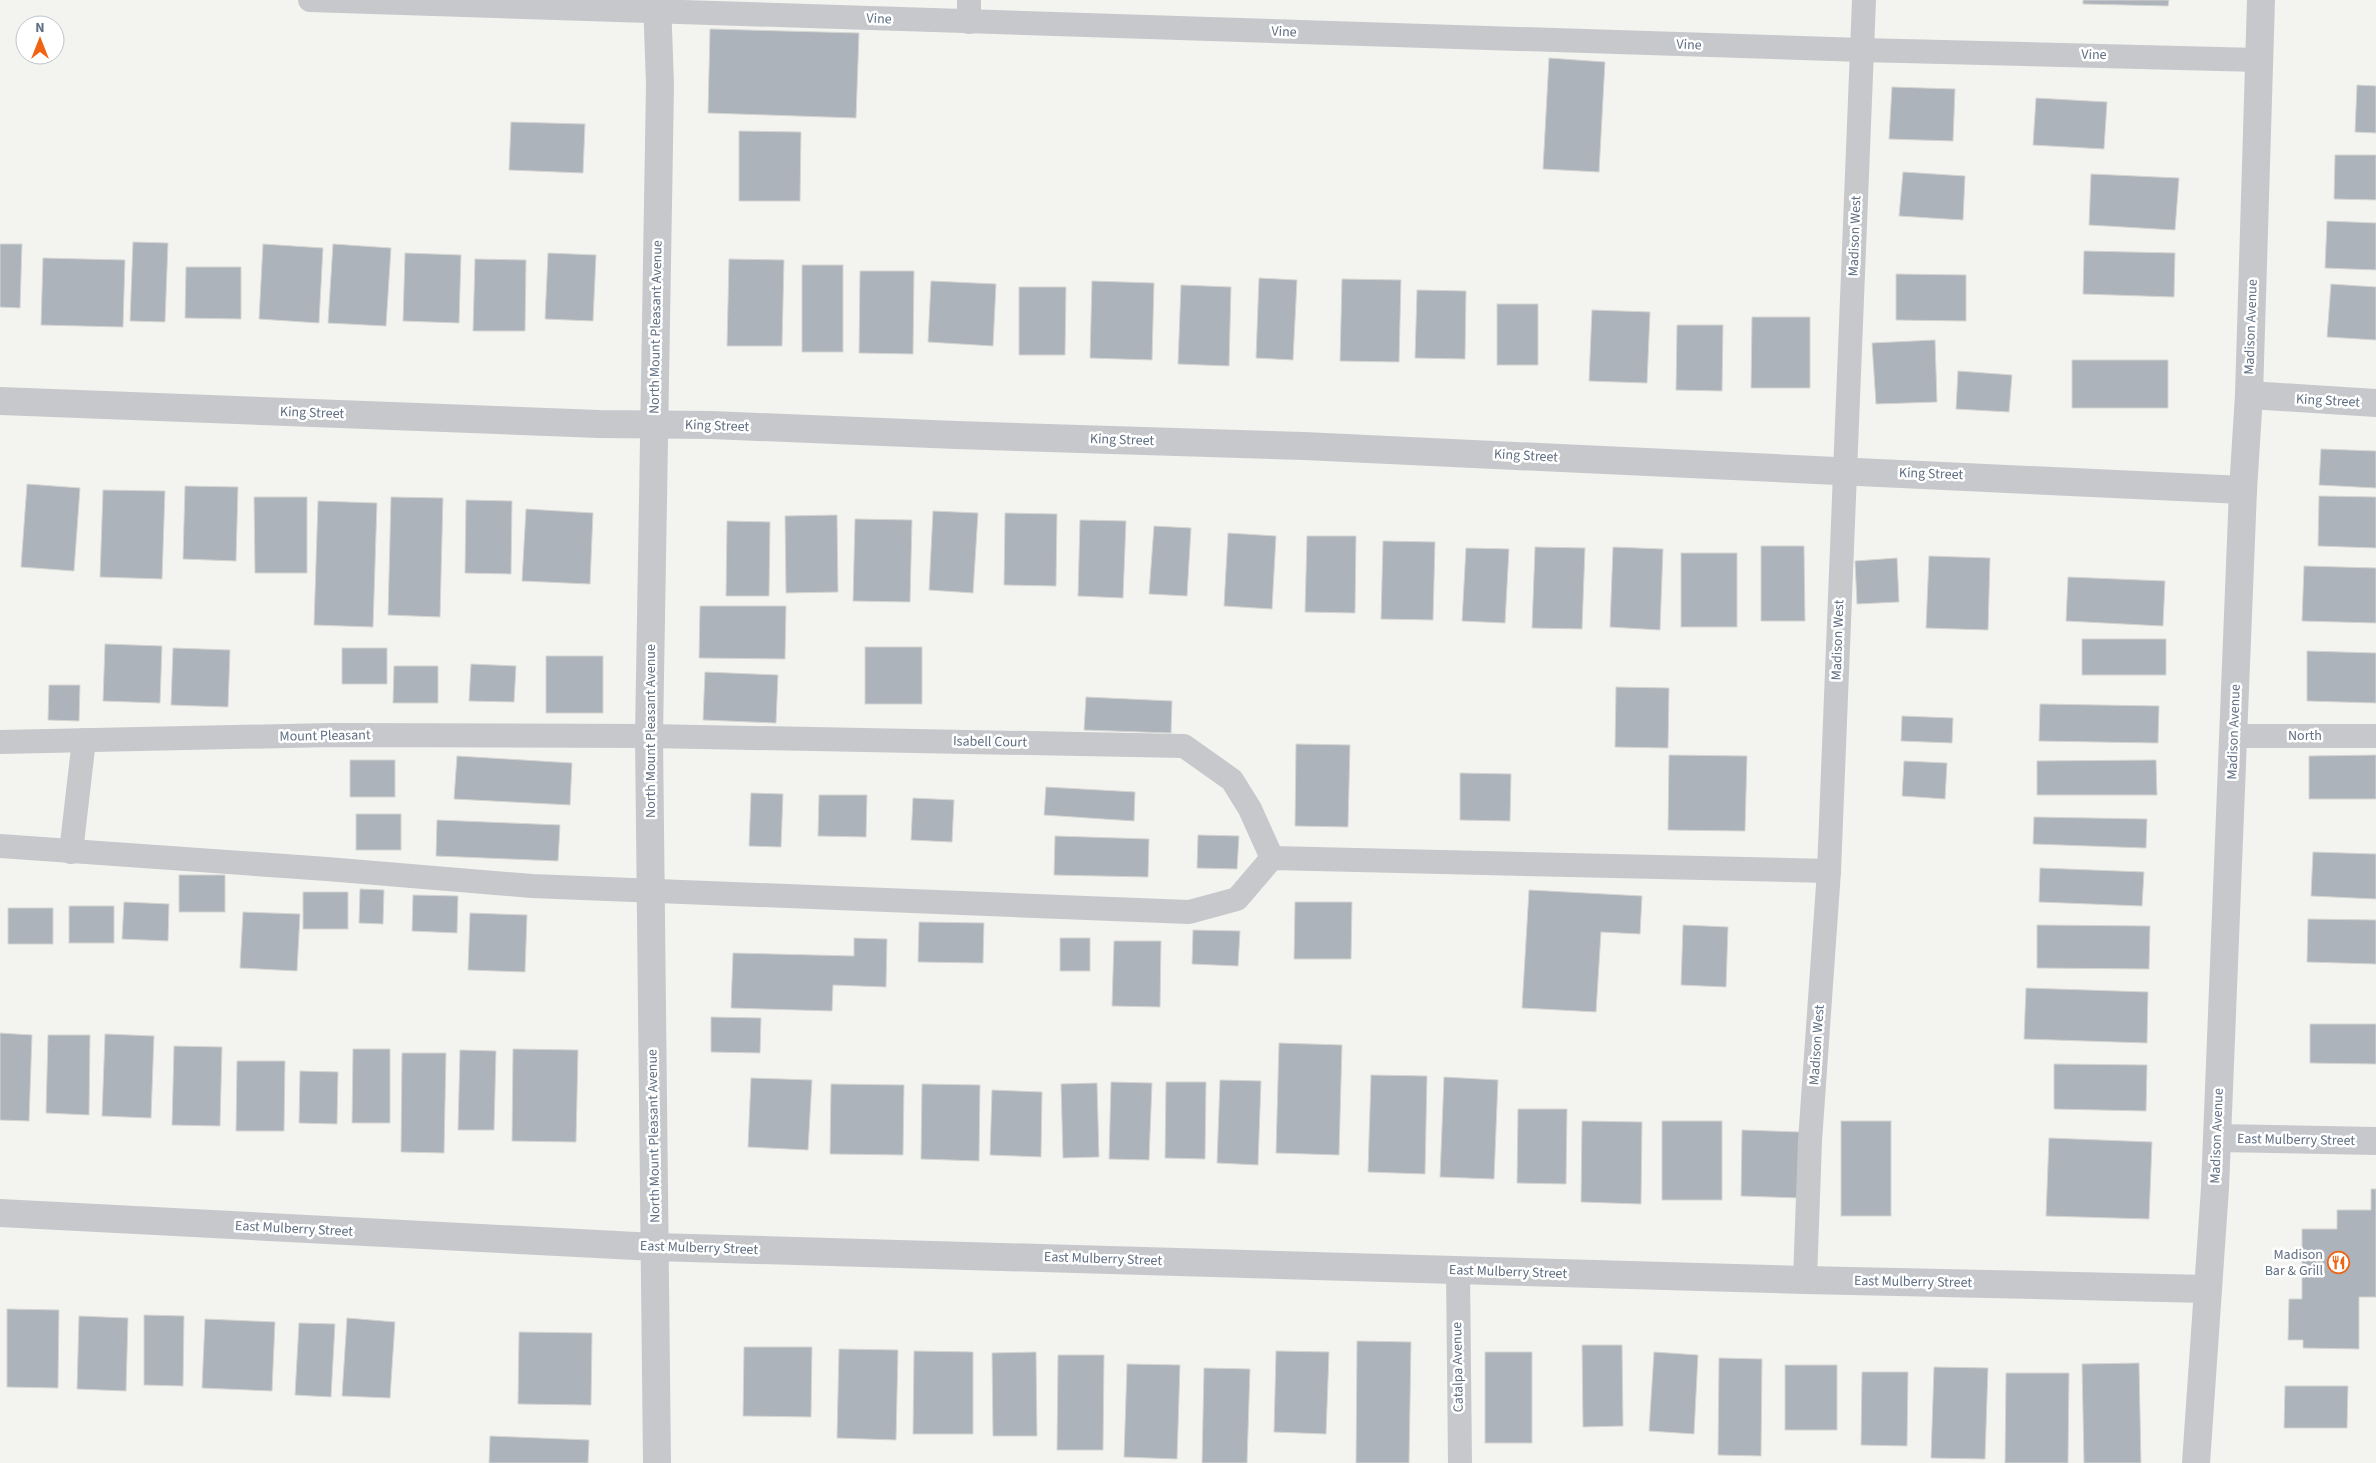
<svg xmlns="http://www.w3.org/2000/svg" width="2376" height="1463" font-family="'Source Sans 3',sans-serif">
  <rect width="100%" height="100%" fill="#f3f4ef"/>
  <g fill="#adb3ba" stroke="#d5d5d2">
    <polygon points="2083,0 2169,0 2168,6 2083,4"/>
    <polygon points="710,29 859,33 856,118 708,113"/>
    <polygon points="1549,58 1605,62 1599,172 1543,169"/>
    <polygon points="2357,85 2376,86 2376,133 2355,132"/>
    <polygon points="1892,87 1955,89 1953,141 1889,139"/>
    <polygon points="2036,98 2107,102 2104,149 2033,145"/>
    <polygon points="511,122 585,124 583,173 509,170"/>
    <polygon points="739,131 801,132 800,201 739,201"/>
    <polygon points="2335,155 2376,155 2376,200 2334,199"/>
    <polygon points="1903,172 1965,176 1963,220 1899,216"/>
    <polygon points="2091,174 2179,178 2175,230 2089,225"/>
    <polygon points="2327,221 2376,223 2376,270 2325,268"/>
    <polygon points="133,242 168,243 165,322 130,321"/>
    <polygon points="0,244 22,244 20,308 0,307"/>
    <polygon points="263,244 323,248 319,323 259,319"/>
    <polygon points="333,244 391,248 386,326 328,323"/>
    <polygon points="2084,251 2175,253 2174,297 2083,294"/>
    <polygon points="405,253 461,255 459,323 403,321"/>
    <polygon points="548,253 596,255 593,321 545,319"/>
    <polygon points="43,258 125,260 123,327 41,325"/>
    <polygon points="475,259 526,260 525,331 473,331"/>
    <polygon points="729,259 784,260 782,346 727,346"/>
    <rect x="802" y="265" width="41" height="87"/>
    <polygon points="186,267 241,267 241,319 185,318"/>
    <polygon points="860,271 914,271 913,354 859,353"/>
    <polygon points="1896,274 1966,275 1966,321 1896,320"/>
    <polygon points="1259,278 1297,280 1293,360 1256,358"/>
    <polygon points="1342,279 1401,280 1399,362 1340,361"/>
    <polygon points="931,281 996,284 993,346 928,342"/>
    <polygon points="1092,281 1154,283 1152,360 1090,358"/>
    <polygon points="2331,284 2376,287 2376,340 2327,337"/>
    <polygon points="1181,285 1231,287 1229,366 1178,364"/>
    <polygon points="1019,287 1066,287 1065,355 1019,355"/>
    <polygon points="1417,290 1466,291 1465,359 1415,358"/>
    <rect x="1497" y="304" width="41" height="61"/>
    <polygon points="1592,310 1650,312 1647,383 1589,381"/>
    <polygon points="1752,317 1810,317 1810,388 1751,388"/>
    <polygon points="1677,325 1723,325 1722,391 1676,390"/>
    <polygon points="1935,340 1937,402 1876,404 1872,343"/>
    <rect x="2072" y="360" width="96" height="48"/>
    <polygon points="1958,371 2012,375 2009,412 1956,409"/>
    <polygon points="2321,449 2376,451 2376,488 2319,485"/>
    <polygon points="27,484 80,488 74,571 21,567"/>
    <polygon points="185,486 238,487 236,561 183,559"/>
    <polygon points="103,490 165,491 162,579 100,577"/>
    <polygon points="2319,496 2376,497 2376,548 2318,546"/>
    <polygon points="254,497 307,497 307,573 255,573"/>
    <polygon points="391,497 443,498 440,617 388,615"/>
    <polygon points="466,500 512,501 511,574 465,573"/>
    <polygon points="318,501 377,503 373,627 314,625"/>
    <polygon points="526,509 593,513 590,584 522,581"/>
    <polygon points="933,511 978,513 973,593 929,590"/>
    <polygon points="1005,513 1057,514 1056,586 1004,585"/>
    <polygon points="837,515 838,592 786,593 785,516"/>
    <polygon points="855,519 912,520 910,602 853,601"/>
    <polygon points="1080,520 1126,521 1123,598 1078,596"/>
    <polygon points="727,521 770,522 769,596 726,596"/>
    <polygon points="1154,526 1191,528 1187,596 1149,594"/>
    <polygon points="1228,533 1276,536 1272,609 1224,606"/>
    <polygon points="1307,536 1356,536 1355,613 1305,612"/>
    <polygon points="1383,541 1435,542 1433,620 1381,619"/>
    <polygon points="1761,546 1804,546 1805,621 1761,621"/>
    <polygon points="1535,547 1585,548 1582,629 1532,628"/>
    <polygon points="1613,547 1663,549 1660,630 1610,627"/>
    <polygon points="1466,548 1509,549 1505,623 1462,621"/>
    <rect x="1681" y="553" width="56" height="74"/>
    <polygon points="1929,556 1990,558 1988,630 1926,628"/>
    <polygon points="1897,558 1899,602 1857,604 1855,561"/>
    <polygon points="2304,566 2376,568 2376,623 2302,621"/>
    <polygon points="2068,577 2165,581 2163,626 2066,621"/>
    <polygon points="700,606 786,606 785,659 699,658"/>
    <rect x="2082" y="639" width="84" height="36"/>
    <polygon points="105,644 162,646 160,703 103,701"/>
    <rect x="865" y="647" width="57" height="57"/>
    <polygon points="173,648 230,650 228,707 171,705"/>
    <rect x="342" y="648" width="45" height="36"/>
    <polygon points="2307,651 2376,653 2376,703 2307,701"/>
    <rect x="546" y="656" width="57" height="57"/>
    <polygon points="471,664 516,666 514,702 469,701"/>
    <polygon points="394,666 438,666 438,703 393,703"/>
    <polygon points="705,672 778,675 776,723 703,720"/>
    <polygon points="49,685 80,685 79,721 48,720"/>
    <polygon points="1616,687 1669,688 1668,748 1615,747"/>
    <polygon points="1086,697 1172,701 1171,733 1084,730"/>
    <polygon points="2040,704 2159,706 2158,743 2039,741"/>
    <polygon points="1902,716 1953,718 1952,743 1901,741"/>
    <polygon points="1296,744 1350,745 1348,827 1295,826"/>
    <polygon points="1669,755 1747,756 1745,831 1668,830"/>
    <polygon points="2376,755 2376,799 2309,799 2309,756"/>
    <polygon points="457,756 572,763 570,805 454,799"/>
    <rect x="350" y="760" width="45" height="37"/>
    <polygon points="2156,760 2157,795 2037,795 2037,761"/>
    <polygon points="1904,761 1947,763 1945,799 1902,796"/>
    <polygon points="1460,773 1511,774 1510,821 1460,820"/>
    <polygon points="1046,787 1135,792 1134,821 1044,815"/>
    <polygon points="751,793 783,794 781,847 749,846"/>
    <polygon points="819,795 867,795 866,837 818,836"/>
    <polygon points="913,798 954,800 952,842 911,840"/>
    <rect x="356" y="814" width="45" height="36"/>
    <polygon points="2034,817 2147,819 2146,848 2033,844"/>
    <polygon points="437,820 560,825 558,861 436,856"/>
    <polygon points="1198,835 1239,836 1237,869 1197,868"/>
    <polygon points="1055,836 1149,839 1148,877 1054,875"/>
    <polygon points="2313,852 2376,854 2376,899 2311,896"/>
    <polygon points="2040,868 2144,872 2142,906 2039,902"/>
    <rect x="179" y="875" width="46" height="37"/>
    <polygon points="360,889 384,890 383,924 359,923"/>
    <polygon points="1529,890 1642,896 1640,934 1601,932 1596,1012 1522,1008"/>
    <rect x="303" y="892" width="45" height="37"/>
    <polygon points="413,895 458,896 457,933 412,931"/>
    <polygon points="124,902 169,904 168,941 122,939"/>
    <polygon points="1295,902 1352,902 1351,959 1294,959"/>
    <rect x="69" y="906" width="45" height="37"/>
    <rect x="8" y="908" width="45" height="36"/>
    <polygon points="243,912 300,914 297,971 240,968"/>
    <polygon points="470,913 527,915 525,972 468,970"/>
    <polygon points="2308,919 2376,920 2376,964 2307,962"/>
    <polygon points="919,922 984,923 983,963 918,962"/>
    <polygon points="1683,925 1728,927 1726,987 1681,985"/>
    <polygon points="2037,925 2150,926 2149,969 2037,968"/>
    <polygon points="1193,930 1240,931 1238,966 1192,964"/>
    <polygon points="854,938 887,939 886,987 833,985 832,1011 731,1008 733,953 854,956"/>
    <rect x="1060" y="938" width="30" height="33"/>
    <polygon points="1114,941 1161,941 1160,1007 1112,1006"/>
    <polygon points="2026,988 2148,992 2147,1043 2024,1039"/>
    <polygon points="711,1017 761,1018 760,1053 711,1052"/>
    <polygon points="2310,1024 2376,1024 2376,1064 2310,1063"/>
    <polygon points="0,1033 32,1035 29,1121 0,1120"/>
    <polygon points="105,1034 154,1036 151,1118 102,1116"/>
    <polygon points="48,1035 90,1035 89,1115 46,1113"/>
    <polygon points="1279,1043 1342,1045 1339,1155 1276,1153"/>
    <polygon points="174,1046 222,1047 220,1126 172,1125"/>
    <polygon points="353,1049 390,1049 390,1123 352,1123"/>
    <polygon points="513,1049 578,1050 576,1142 512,1141"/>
    <polygon points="460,1050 496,1051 494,1130 458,1130"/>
    <polygon points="402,1053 446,1053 444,1153 401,1152"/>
    <polygon points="237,1061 285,1061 284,1131 236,1131"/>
    <polygon points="2054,1064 2147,1065 2146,1111 2054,1109"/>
    <polygon points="300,1071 338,1072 337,1124 299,1123"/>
    <polygon points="1371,1075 1427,1076 1425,1174 1368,1172"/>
    <polygon points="1444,1077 1498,1080 1494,1179 1440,1177"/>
    <polygon points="751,1078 812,1080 808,1150 748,1147"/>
    <polygon points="1220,1080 1261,1081 1258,1165 1217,1163"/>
    <polygon points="1111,1082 1152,1083 1149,1160 1109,1159"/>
    <polygon points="1166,1082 1206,1082 1205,1159 1165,1158"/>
    <polygon points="1097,1083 1099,1157 1063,1158 1061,1084"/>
    <polygon points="831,1084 904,1085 903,1155 830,1154"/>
    <polygon points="922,1084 980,1085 979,1161 921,1159"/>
    <polygon points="992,1090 1042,1092 1041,1157 990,1155"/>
    <polygon points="1518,1109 1567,1109 1566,1184 1517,1183"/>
    <polygon points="1582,1121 1642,1122 1641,1204 1581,1202"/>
    <rect x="1662" y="1121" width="60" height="79"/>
    <rect x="1841" y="1121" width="50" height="95"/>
    <polygon points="1742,1130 1800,1132 1799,1198 1741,1196"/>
    <polygon points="2049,1138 2152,1142 2149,1219 2046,1216"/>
    <polygon points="2371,1189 2376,1189 2376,1297 2359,1297 2359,1349 2303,1348 2303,1340 2288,1340 2289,1299 2302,1299 2302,1229 2337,1229 2337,1210 2371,1210"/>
    <polygon points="7,1309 59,1310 58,1388 7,1387"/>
    <polygon points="144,1315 184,1316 183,1386 144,1385"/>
    <polygon points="79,1316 128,1318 126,1391 77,1389"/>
    <polygon points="347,1318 395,1322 390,1398 342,1396"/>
    <polygon points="205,1319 275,1322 272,1391 202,1388"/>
    <polygon points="299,1323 335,1324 331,1397 295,1395"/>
    <polygon points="519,1332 592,1333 591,1405 518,1404"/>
    <polygon points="1357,1341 1411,1342 1409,1463 1356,1463"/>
    <polygon points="1582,1345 1622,1345 1623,1426 1583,1427"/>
    <polygon points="744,1347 812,1347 811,1417 743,1416"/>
    <polygon points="839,1349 898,1350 896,1440 837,1438"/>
    <polygon points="914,1351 973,1352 973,1434 913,1434"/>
    <polygon points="1276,1351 1329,1352 1326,1434 1274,1432"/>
    <polygon points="1036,1352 1037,1436 993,1436 992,1353"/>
    <rect x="1485" y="1352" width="47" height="91"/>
    <polygon points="1654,1352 1698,1355 1694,1434 1649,1431"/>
    <polygon points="1058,1355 1104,1355 1103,1450 1057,1450"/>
    <polygon points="1719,1358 1762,1359 1761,1456 1718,1455"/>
    <polygon points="2139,1363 2141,1463 2084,1463 2082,1364"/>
    <polygon points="1127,1364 1180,1365 1177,1459 1124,1457"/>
    <rect x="1785" y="1365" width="52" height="65"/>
    <polygon points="1934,1367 1988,1368 1985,1459 1931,1458"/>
    <polygon points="1204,1368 1250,1369 1247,1463 1202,1463"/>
    <polygon points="1862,1372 1908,1372 1907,1446 1861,1445"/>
    <polygon points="2006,1373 2069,1373 2068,1463 2005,1463"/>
    <polygon points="2285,1386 2348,1386 2347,1428 2284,1428"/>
    <polygon points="490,1436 589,1440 588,1463 489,1463"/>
  </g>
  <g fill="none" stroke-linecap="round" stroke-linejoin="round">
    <g stroke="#c6c8cc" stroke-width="24">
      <polyline points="310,0 1862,50 2258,60"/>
      <polyline points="969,22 969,0"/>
      <polyline points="2234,736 2376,736"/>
      <polyline points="0,742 332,735 649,736 1184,746 1232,780 1250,809 1272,858"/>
      <polyline points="0,846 327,869 532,886 1189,912 1237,899 1272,858 1829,871"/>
      <polyline points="71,852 84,740"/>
      <polyline points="1458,1270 1460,1463"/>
      <polyline points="1805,1280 1810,1141 1829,871 1864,0"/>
    </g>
    <g stroke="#c6c8cc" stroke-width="28">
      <polyline points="657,0 660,85 649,736 657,1463"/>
      <polyline points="2249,395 2376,403"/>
      <polyline points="0,401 599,424 711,425 956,435 1304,446 2243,490"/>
      <polyline points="2217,1138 2376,1141"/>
      <polyline points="0,1213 655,1247 1805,1280 2208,1289"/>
      <polyline points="2196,1463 2215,1188 2243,490 2249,395 2261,0"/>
    </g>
  </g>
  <defs>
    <symbol id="restaurant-ring" viewBox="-11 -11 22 22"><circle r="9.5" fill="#fff" stroke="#f06313" stroke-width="1.5"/><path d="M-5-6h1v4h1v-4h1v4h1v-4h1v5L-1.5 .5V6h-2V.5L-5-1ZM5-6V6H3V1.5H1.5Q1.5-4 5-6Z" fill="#f06313"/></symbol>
  </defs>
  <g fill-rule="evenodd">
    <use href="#restaurant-ring" x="2326" y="1250" width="25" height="25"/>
  </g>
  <g text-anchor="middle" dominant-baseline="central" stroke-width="5" stroke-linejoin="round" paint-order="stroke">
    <g font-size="14" fill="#606f83" stroke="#fff">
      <text transform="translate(879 19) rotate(2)">Vine</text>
      <text transform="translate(1284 32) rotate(2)">Vine</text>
      <text transform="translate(1689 45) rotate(2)">Vine</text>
      <text transform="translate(2094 55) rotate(1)">Vine</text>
      <text transform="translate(1855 236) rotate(-88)">Madison West</text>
      <text transform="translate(656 327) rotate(-89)">North Mount Pleasant Avenue</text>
      <text transform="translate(2251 327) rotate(-88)">Madison Avenue</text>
      <text transform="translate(2328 401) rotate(3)">King Street</text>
      <text transform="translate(312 413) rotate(2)">King Street</text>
      <text transform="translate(717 426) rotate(2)">King Street</text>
      <text transform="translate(1122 440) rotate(2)">King Street</text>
      <text transform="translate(1526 456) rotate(3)">King Street</text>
      <text transform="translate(1931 474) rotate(2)">King Street</text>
      <text transform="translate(1838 640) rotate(-88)">Madison West</text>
      <text transform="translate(651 731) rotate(-90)">North Mount Pleasant Avenue</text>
      <text transform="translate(2234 732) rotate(-88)">Madison Avenue</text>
      <text transform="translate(325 736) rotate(-1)">Mount Pleasant</text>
      <text x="2305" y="736">North</text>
      <text transform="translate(990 742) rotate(1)">Isabell Court</text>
      <text transform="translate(1817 1045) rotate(-86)">Madison West</text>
      <text transform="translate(654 1136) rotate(-91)">North Mount Pleasant Avenue</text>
      <text transform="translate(2217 1136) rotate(-88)">Madison Avenue</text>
      <text transform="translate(2296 1140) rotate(1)">East Mulberry Street</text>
      <text transform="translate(294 1229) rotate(3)">East Mulberry Street</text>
      <text transform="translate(699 1248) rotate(2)">East Mulberry Street</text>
      <text transform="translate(1103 1259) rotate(2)">East Mulberry Street</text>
      <text transform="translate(1508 1272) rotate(2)">East Mulberry Street</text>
      <text transform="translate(1913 1282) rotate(1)">East Mulberry Street</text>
      <text transform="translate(1458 1367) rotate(-91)">Catalpa Avenue</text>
    </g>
    <g font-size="14" fill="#606f83" stroke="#fff" text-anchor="end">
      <text x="2323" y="1255">Madison<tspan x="2323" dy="16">Bar &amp; Grill</tspan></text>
    </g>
  </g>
  <g transform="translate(40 40)"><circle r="24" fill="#ffffff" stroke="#bfc5cd"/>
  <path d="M0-4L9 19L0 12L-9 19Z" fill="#f06313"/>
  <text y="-8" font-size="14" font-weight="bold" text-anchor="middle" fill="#606f83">N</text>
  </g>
</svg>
